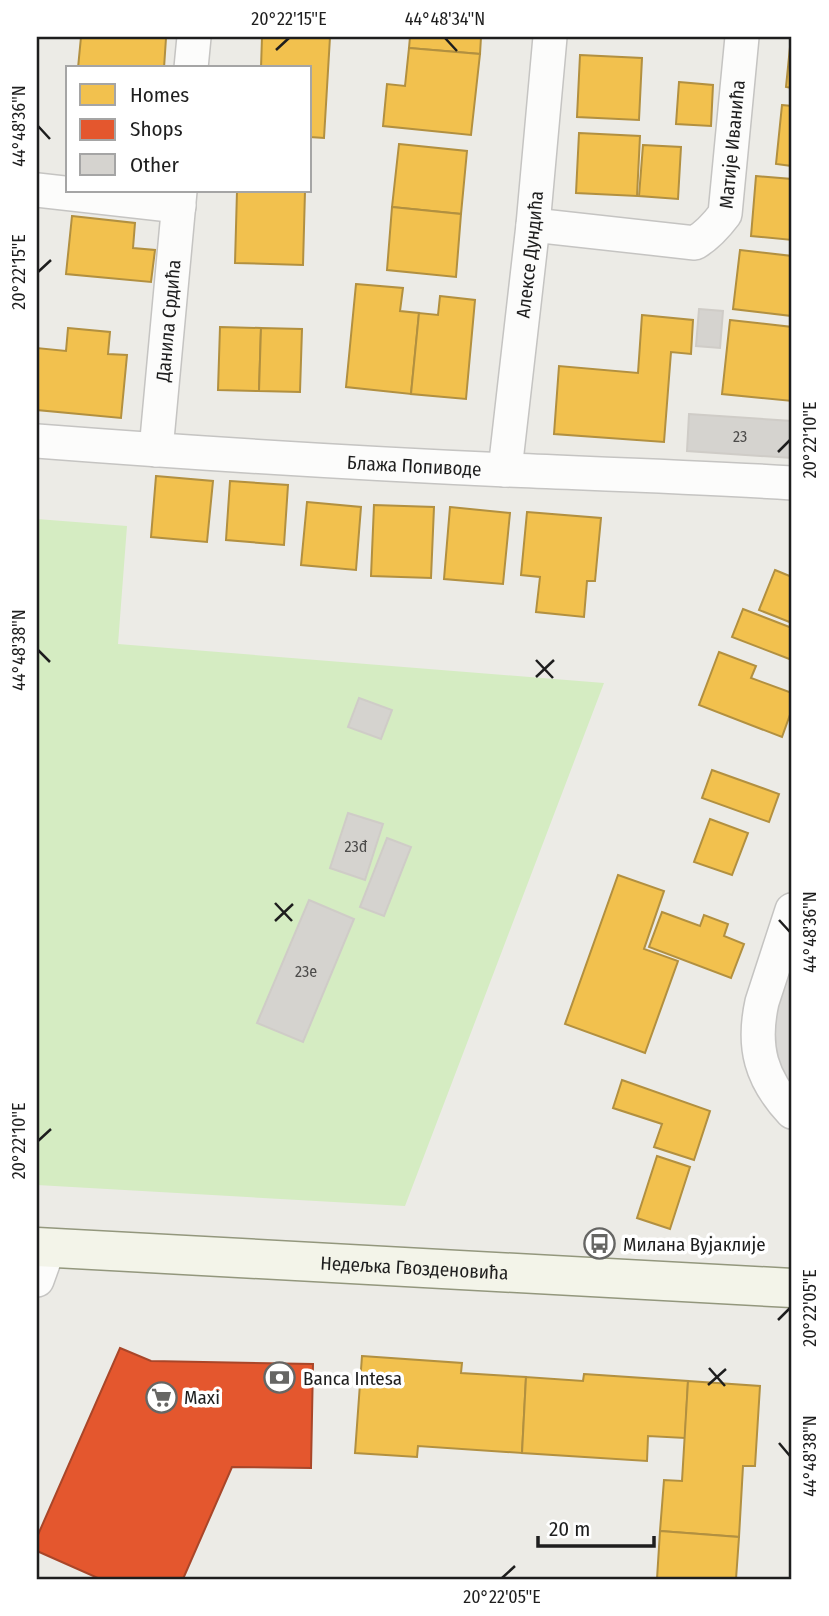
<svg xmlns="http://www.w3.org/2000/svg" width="829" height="1616" font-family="'Fira Sans Condensed',sans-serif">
  <rect width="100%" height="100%" fill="#ecebe6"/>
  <polygon fill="#dbdad7" points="792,957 792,1089 778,1071 773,1024"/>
  <polygon fill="#d5ecc2" points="37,519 127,526 118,644 604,683 405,1206 37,1185"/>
  <g fill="#f2c14e" stroke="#b29040" stroke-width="2">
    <polygon points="81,37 166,38 164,68 78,68"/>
    <polygon points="262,37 330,37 324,138 310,137 310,68 261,68"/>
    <polygon points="410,37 481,37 480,54 409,48"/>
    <polygon points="791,37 792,37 792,88 786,87"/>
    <polygon points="409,48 480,54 471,135 383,126 387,84 405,86"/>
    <polygon points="580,55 642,58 639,120 577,117"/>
    <polygon points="679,82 713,85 711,126 676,124"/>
    <polygon points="782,105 792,106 792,166 776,164"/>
    <polygon points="579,133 640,136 637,196 576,193"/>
    <polygon points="399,144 467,151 461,214 392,207"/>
    <polygon points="643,145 681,147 678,199 639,196"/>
    <polygon points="756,176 792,179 792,240 751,236"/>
    <polygon points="237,191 305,191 303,265 235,263"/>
    <polygon points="392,207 461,214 456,277 387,270"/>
    <polygon points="72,216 135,223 133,248 155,250 151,282 66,274"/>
    <polygon points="740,250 792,256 792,316 733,309"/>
    <polygon points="356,284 403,288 400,311 419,313 411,394 346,387"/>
    <polygon points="440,296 475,300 466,399 411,394 419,313 438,315"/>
    <polygon points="642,315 693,320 691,354 671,352 664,442 554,434 559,366 638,373"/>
    <polygon points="730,320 792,327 792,401 722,394"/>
    <polygon points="220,327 261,328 259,391 218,390"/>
    <polygon points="68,328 110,332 108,354 127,355 121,418 37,410 37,348 66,351"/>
    <polygon points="261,328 302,329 300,392 259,391"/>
    <polygon points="156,476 213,481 207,542 151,537"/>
    <polygon points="230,481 288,485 284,545 226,540"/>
    <polygon points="307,502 361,507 356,570 301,565"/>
    <polygon points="374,505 434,507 431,578 371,576"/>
    <polygon points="450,507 510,513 503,584 444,579"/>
    <polygon points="527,512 601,518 595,581 587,581 584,617 536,612 540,577 521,575"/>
    <polygon points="775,570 792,577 792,623 759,610"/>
    <polygon points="743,609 792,628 792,660 732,637"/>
    <polygon points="719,652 756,666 751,678 792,693 792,709 782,737 699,705"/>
    <polygon points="712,770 779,794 769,822 702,798"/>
    <polygon points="710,819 748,833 732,875 694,862"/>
    <polygon points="618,875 664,891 644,949 678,961 645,1053 565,1024"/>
    <polygon points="662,912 700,926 704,915 728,924 724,936 744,944 731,978 649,947"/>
    <polygon points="622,1080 710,1111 694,1160 654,1147 662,1124 613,1108"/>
    <polygon points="657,1156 690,1167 670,1229 637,1218"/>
    <polygon points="362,1356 462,1363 461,1373 526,1377 522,1453 418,1446 417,1457 355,1453"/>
    <polygon points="584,1374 688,1381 685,1438 648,1436 647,1461 522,1453 526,1377 583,1381"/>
    <polygon points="688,1381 760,1386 755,1466 743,1466 739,1537 660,1531 664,1480 682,1481"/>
    <polygon points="660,1531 739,1537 736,1579 657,1579"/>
  </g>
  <polygon fill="#e4572e" stroke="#a94629" stroke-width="2" points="120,1348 151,1361 313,1364 311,1468 232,1467 183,1579 100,1579 37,1551 37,1537"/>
  <g fill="#d5d3cf" stroke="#cfccc7" stroke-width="2">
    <polygon points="699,309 723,311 720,348 696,346"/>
    <polygon points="689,414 792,421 792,458 687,451"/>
    <polygon points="359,698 392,710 381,739 348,727"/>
    <polygon points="348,813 383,824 365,880 330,868"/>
    <polygon points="387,838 411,847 384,916 360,907"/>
    <polygon points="309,900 354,919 303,1042 257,1023"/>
  </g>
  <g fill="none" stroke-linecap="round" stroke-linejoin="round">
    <defs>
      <g id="street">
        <polyline points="191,68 194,37"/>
        <polyline points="37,190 179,206"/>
        <path id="s1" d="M533 225 695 243C708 235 716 226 725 214L742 37"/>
        <path id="s2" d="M37 441C193 453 350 463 507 470 602 474 697 477 792 483"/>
        <path id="s3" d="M156 450 180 191"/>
        <path id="s4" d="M505 470 533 225 550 37"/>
        <path d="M792 910 762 1002C752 1047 761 1079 792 1112"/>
        <polyline points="37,1280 49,1247"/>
      </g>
      <g id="secondary">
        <path id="s5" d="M37 1247 792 1288"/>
      </g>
    </defs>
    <use href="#street" stroke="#c5c4c2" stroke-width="36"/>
    <use href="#secondary" stroke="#93977d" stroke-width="41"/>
    <use href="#street" stroke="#fcfcfb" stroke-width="33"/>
    <use href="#secondary" stroke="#f3f4e9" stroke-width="38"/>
  </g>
  <path fill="none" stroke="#1e1e1e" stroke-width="2.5" d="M445 38 457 51M276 50 289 38M38 126 50 139M38 272 51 260M778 452 790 440M38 650 50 662M536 660 553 678M536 677 554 660M275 903 292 921M779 920 790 932M275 921 293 904M38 1141 51 1129M778 1320 790 1308M709 1368 725 1386M708 1385 726 1369M779 1443 790 1456M502 1578 515 1566"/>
  <defs>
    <symbol id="bus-ring" viewBox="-11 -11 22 22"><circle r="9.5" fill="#fff" stroke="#666664" stroke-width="1.5"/><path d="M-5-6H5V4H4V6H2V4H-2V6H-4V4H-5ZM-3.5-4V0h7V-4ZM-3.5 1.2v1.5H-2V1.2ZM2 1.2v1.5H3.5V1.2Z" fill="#666664"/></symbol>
    <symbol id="bank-ring" viewBox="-11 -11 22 22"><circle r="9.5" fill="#fff" stroke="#666664" stroke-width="1.5"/><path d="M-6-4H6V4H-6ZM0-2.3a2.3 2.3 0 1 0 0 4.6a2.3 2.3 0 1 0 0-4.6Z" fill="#666664"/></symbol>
    <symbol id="supermarket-ring" viewBox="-11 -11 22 22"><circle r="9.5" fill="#fff" stroke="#666664" stroke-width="1.5"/><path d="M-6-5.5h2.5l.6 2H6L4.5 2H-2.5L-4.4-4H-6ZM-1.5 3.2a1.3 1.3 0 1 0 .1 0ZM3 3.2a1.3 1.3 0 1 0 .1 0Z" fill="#666664"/></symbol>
  </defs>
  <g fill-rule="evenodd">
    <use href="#bus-ring" x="582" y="1226" width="35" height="35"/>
    <use href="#bank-ring" x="262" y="1360" width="35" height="35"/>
    <use href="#supermarket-ring" x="144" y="1380" width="35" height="35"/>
  </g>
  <g text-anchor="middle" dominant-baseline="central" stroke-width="7" stroke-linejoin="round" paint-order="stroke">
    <g font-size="16" fill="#4c4b4a">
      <text x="740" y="436">23</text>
      <text x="356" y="846">23đ</text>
      <text x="306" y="971">23e</text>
    </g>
    <g font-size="19" fill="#1e1e1e" stroke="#fff">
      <text stroke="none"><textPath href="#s1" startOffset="275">Матије Иванића</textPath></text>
      <text stroke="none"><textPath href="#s4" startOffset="217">Алексе Дундића</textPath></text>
      <text stroke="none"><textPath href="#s3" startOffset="130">Данила Срдића</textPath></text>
      <text stroke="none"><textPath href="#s2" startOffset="378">Блажа Попиводе</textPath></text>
      <text stroke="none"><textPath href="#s5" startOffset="378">Недељка Гвозденовића</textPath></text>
    </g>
    <g font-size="19" fill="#1e1e1e" stroke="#fff" text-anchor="start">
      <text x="623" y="1244">Милана Вујаклије</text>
      <text x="303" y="1378">Banca Intesa</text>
      <text x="184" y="1397">Maxi</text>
    </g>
  </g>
  <rect width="829" height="1616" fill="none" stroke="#ffffff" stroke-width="77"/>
  <rect x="66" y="66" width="245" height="126" fill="#ffffff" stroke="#a5a5a5" stroke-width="2"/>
  <rect x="80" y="84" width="35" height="21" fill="#f2c14e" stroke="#a5a5a5" stroke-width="2"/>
  <text x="130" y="102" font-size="21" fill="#1e1e1e">Homes</text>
  <rect x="80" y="119" width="35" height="21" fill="#e4572e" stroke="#a5a5a5" stroke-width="2"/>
  <text x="130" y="136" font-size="21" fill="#1e1e1e">Shops</text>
  <rect x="80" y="154" width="35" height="21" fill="#d5d3cf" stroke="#a5a5a5" stroke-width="2"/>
  <text x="130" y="172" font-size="21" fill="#1e1e1e">Other</text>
  <path d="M538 1536v10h116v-10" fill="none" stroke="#1e1e1e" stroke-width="3.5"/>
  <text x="549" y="1536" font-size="21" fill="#1e1e1e" stroke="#ffffff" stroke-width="5" paint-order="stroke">20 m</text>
  <rect x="38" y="38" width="752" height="1540" fill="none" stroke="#1e1e1e" stroke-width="2.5"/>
  <g font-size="18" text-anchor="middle" fill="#1e1e1e">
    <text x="289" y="25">20°22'15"E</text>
    <text x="445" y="25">44°48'34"N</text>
    <text transform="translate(19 126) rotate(-90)" y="6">44°48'36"N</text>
    <text transform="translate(19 272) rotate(-90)" y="6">20°22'15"E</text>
    <text transform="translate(810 440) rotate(-90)" y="6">20°22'10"E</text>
    <text transform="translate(19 650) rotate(-90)" y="6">44°48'38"N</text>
    <text transform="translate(810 932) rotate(-90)" y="6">44°48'36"N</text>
    <text transform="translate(19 1141) rotate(-90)" y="6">20°22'10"E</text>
    <text transform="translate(810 1308) rotate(-90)" y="6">20°22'05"E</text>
    <text transform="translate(810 1456) rotate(-90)" y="6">44°48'38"N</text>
    <text x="502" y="1603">20°22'05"E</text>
  </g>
</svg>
